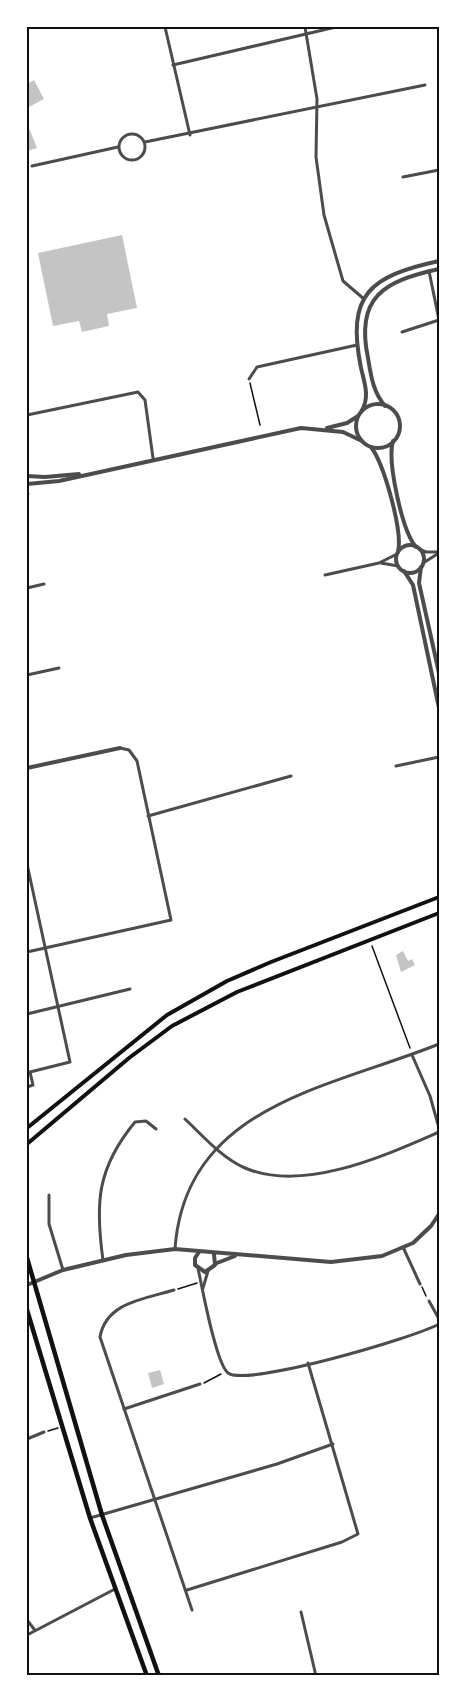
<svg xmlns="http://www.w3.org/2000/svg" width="466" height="1703" font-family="Overpass,sans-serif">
  <rect width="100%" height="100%" fill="#fff"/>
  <g fill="#c4c4c4">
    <polygon points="34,80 44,99 27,108 27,84"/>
    <polygon points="27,123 37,148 27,151"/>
    <polygon points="122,235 137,308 107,314 109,326 82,332 79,321 53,326 38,253"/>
    <polygon points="403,951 408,961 412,959 415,965 401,972 396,955"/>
    <polygon points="160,1370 164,1384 152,1388 148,1373"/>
  </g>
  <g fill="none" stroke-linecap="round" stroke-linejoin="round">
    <g stroke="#111" stroke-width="1.5">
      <polyline points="250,383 260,425"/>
      <polyline points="372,946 410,1048"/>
      <polyline points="422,1287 426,1296"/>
      <polyline points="178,1289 197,1283"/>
      <polyline points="204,1383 221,1374"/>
      <polyline points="48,1431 58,1428"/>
    </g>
    <g stroke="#4c4c4c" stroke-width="3">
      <polyline points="165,27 190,135"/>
      <polyline points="305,27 317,99 316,157 324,215 343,281 364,299"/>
      <polyline points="173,65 336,27"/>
      <circle cx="132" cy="147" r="13"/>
      <polyline points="145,142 425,85"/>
      <polyline points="32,166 118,147"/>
      <polyline points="403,177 439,170"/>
      <polyline points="402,332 439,320 429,271"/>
      <polyline points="249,379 257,367 357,345"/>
      <polyline points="27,415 138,392 145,400 153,458"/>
      <polyline points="27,495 28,494"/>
      <polyline points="419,549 426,552 439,552"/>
      <polyline points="381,563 398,566"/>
      <polyline points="423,563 439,553"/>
      <polyline points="325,575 379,563 397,554"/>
      <polyline points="27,588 44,584"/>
      <polyline points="27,675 59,668"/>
      <polyline points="396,766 439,757"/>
      <polyline points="148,816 291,776"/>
      <polyline points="27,864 70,1062 30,1072 33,1085 27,1087"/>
      <polyline points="27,952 171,920 137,761 129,750 120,748"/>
      <polyline points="27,1014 130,989"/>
      <polyline points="412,1055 430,1096 439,1128"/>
      <path d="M185 1119C203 1136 222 1158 245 1168 304 1193 386 1155 439 1132"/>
      <polyline points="49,1195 49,1224 63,1270"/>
      <polyline points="403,1247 420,1284"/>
      <path d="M175 1249C185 1105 330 1088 439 1044"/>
      <path d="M103 1260C95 1203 97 1168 135 1122L146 1121 156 1129"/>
      <path d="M198 1268C202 1287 216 1364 228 1373 246 1387 414 1338 439 1324"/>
      <polyline points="203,1288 208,1271"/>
      <path d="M174 1290C145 1299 106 1302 100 1337L192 1610"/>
      <polyline points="429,1301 439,1319"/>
      <polyline points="124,1409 200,1384"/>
      <polyline points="27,1439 44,1432"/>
      <polyline points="90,1518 277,1464 333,1444"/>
      <polyline points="187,1590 342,1542 358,1534 308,1363"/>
      <polyline points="301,1612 316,1676"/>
      <polyline points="27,1620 34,1629"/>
      <polyline points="27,1635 115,1589"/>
    </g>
    <g stroke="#4c4c4c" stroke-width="4">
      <circle cx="378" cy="426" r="22"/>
      <path d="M385 406C373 392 371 376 368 358 355 297 384 281 439 269"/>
      <path d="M361 412C370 398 365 384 361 368 346 294 370 276 439 261"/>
      <polyline points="327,428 347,423 358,416"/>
      <path d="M393 441C387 461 402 531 416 547"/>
      <path d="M371 447C384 464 403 531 398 552"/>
      <polyline points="27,476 45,477 79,474"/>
      <polyline points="27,484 59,481 301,428 343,432 362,441"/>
      <circle cx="410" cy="559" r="14"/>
      <polyline points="421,567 419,583 439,673"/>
      <polyline points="404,571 413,585 439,708"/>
      <polyline points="27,768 120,748"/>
      <polyline points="199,1252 195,1258 195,1265 205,1272 215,1265 214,1254"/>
      <polyline points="217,1263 235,1256"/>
      <polyline points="27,1285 63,1270 126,1255 175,1249 331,1262 382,1256 413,1243 431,1226 439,1214"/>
    </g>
    <g stroke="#111" stroke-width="4">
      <polyline points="27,1128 167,1015 227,981 271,962 439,897"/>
      <polyline points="27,1144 129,1058 172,1026 237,992 439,913"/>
    </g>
    <g stroke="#111" stroke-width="4.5">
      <polyline points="27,1258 102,1515 159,1676"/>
      <polyline points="27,1310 90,1518 147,1676"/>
    </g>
  </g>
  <rect width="466" height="1703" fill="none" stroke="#ffffff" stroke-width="57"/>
  <rect x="28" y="28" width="410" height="1646" fill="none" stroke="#111" stroke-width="2"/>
</svg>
